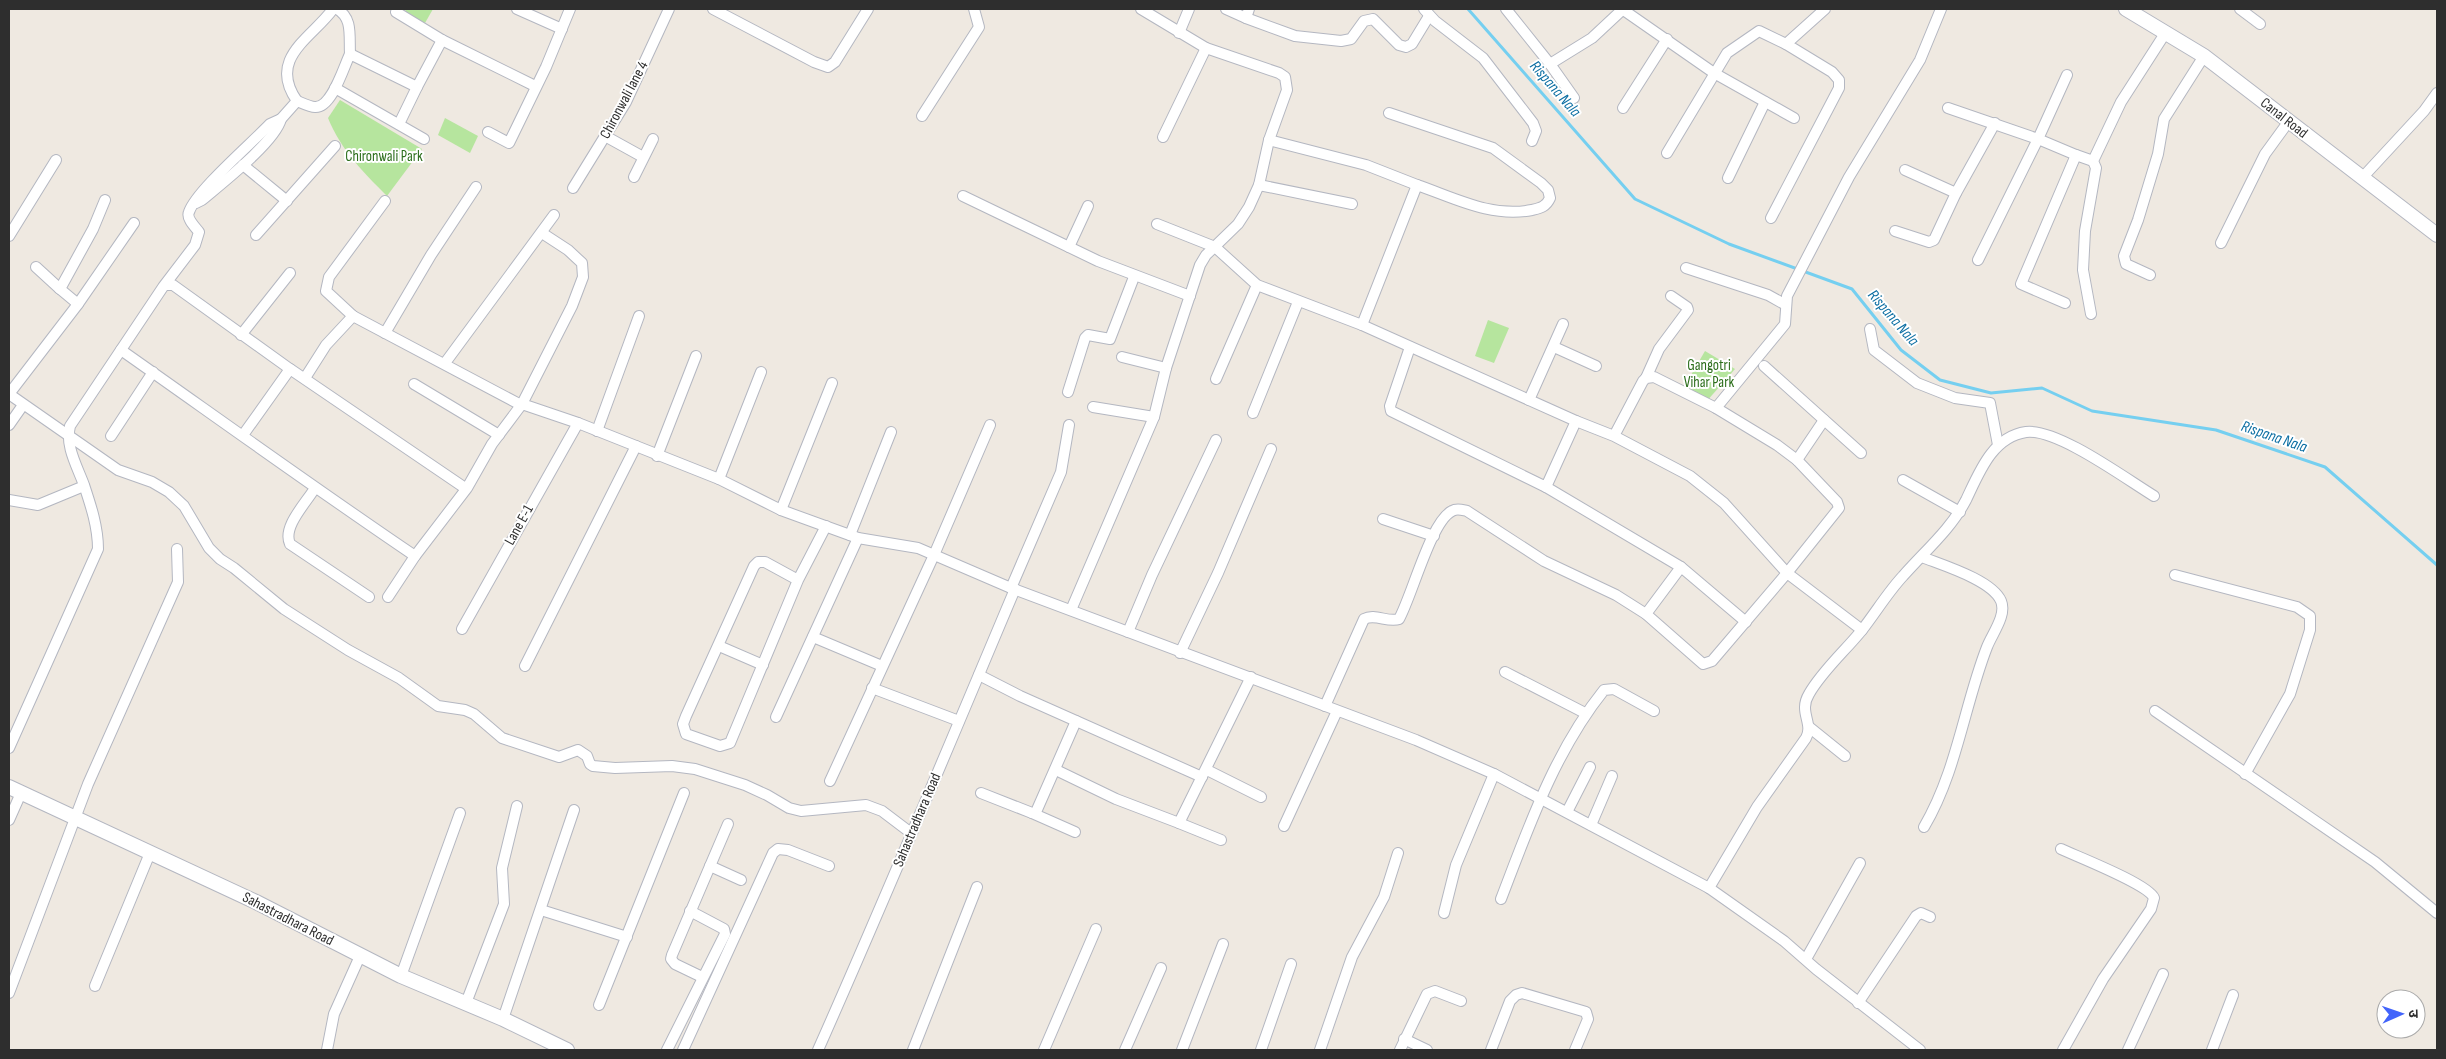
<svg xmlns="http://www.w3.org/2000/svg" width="2446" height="1059" font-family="'Sofia Sans Condensed','Noto Sans Devanagari',sans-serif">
  <rect width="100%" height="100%" fill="#efe9e1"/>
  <g fill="#b6e59e">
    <polygon points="406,9 433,9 425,23 405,12"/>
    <path d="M340 100 422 149 387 196C363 172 341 150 328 118Z"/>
    <polygon points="445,118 478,136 470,153 438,135"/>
    <polygon points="1488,320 1509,328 1494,363 1475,356"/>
    <polygon points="1705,351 1735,369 1706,402 1683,389"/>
  </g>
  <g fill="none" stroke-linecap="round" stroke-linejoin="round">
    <polyline stroke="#75cff0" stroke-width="3" points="1468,9 1635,199 1729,244 1852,289 1901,350 1940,380 1991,393 2042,388 2092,411 2216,430 2325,467 2437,565"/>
    <defs>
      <g id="street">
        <path d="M337 9C353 18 349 36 350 54"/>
        <polyline points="517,9 562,29"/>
        <polyline points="713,9 814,62 828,67 835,62 868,9"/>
        <polyline points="1226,9 1246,18 1249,9"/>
        <polyline points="1424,9 1435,21 1483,58 1533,123 1536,131 1532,141"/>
        <polyline points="1506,9 1550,64 1574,98"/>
        <polyline points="1622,9 1714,73 1794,118"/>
        <polyline points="2240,9 2260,24"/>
        <polyline points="396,12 442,40 535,86"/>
        <polyline points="1246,18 1295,36 1341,41 1351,39 1364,21 1373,19 1399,45 1406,47 1412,44 1429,16"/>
        <polyline points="1179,33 1189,9"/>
        <polyline points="1550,64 1592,38 1622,10"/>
        <polyline points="335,88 424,139"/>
        <path d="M297 101C302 103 310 107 315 107 332 108 344 66 350 54L417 87 442 40"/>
        <polyline points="1623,108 1667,39"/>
        <polyline points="1948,108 2038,139 2076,155"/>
        <polyline points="922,116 979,27 974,9"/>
        <polyline points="399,124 417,87"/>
        <polyline points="488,132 509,143 546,67 570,9"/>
        <polyline points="605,136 643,157"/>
        <polyline points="1163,137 1206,48"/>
        <polyline points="1269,140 1366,165 1417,185"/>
        <polyline points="1667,153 1727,53 1759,31 1786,44"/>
        <polyline points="243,165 287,201"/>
        <polyline points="1905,170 1956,193"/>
        <polyline points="634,177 653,139"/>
        <polyline points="1728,178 1765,102"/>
        <polyline points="2362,178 2424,111 2437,93"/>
        <polyline points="1259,185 1352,204"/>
        <polyline points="573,188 626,102 669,9"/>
        <polyline points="963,196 1098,261 1190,296"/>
        <path d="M196 203 202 200C222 183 275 142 281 119"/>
        <polyline points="1771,218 1839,88 1839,80 1832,72 1786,44 1825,9"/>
        <polyline points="1157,224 1215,247 1257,285 1362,325 1576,421 1614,436 1690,476 1724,503 1787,573 1839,508 1837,502 1797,460 1777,445 1716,408 1654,377 1646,378 1643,381 1614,436"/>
        <polyline points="1895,231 1929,242 1934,240 1956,193 1995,123"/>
        <polyline points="256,235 335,146"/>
        <polyline points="9,236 56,160"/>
        <polyline points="2221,243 2265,154 2289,121"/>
        <polyline points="1069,247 1088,206"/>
        <polyline points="1978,260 2038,139 2067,75"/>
        <polyline points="36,267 60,289"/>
        <polyline points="1686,268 1768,295 1786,305"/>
        <polyline points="2150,275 2126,264 2124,256 2138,220 2158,154 2164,119 2204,56"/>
        <polyline points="166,285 173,285 290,369 465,488"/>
        <polyline points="2065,303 2021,284 2076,155 2093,161"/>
        <polyline points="78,304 134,223"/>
        <polyline points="2091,314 2083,270 2085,231 2096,168 2093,161 2121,102 2166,32"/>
        <polyline points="353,316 326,291 329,277 385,201"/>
        <path d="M1362 325 1417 185C1455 198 1491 218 1532 210 1540 208 1546 207 1550 198L1548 190 1541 183 1493 148 1389 113"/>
        <polyline points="1870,329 1874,350 1917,383 1955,398 1990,403 1998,445"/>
        <polyline points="385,333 431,255 476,187"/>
        <polyline points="241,335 290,273"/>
        <polyline points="1410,347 1390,406 1391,411 1546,487 1576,421"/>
        <polyline points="1554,347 1596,366"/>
        <path d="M121 350C219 419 316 489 415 556"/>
        <polyline points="1122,357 1166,368"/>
        <polyline points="445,363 554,215"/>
        <polyline points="1764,366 1861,453"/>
        <polyline points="305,378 326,345 353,316 521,405"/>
        <polyline points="1646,378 1659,349 1688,310 1687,307 1671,296"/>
        <polyline points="1216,379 1257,285"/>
        <polyline points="414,384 499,435"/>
        <polyline points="1068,392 1085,338 1088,335 1110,339 1134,277"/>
        <polyline points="9,394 118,470 152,482 169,492 184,506 209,548 220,559 234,568 284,609 348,650 399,678 438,706 465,710 474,714 502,738 559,757 578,750 587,756 590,764 593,766 615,768 672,766 695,769 745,785 767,795 789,808 801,811 866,805 882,811 911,833"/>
        <polyline points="9,394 78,304 60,289 93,229 105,200"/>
        <polyline points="1529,400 1563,324"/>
        <polyline points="522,404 578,423 719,479 781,510 858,538 918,548 1011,588 1416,740 1494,774 1709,888 1784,941 1816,969 1920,1050"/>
        <polyline points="1093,407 1154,417"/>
        <polyline points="1716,408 1785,324 1787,296 1849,177 1920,60 1941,9"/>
        <polyline points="1253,413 1298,302"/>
        <polyline points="9,425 23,405"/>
        <polyline points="597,431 639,316"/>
        <polyline points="243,435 290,369"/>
        <polyline points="111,436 153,372"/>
        <polyline points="657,456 696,356"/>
        <polyline points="1797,460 1824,420"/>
        <polyline points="719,479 761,372"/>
        <polyline points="1903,480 1960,512"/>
        <polyline points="1546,487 1681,567 1746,622"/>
        <path d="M315 488C306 503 282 527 290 544L369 597"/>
        <polyline points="9,500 38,505 84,486"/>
        <polyline points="781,510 832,383"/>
        <polyline points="1383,519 1434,536"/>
        <polyline points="850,535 891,432"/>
        <path d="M1922 557C1942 565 1992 580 2001 601 2007 615 1992 634 1987 647 1964 706 1957 771 1924 827"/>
        <polyline points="2175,575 2297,607 2310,616 2310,630 2290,694 2245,774"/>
        <polyline points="798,580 765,562 758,562 754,566 686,716 683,724 686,734 720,746 730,743 798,580 826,526"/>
        <polyline points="1011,588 1061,472 1069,425"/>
        <polyline points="388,597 415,556 467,488 492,444 522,404 572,306 583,277 582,263 568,250 542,233"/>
        <polyline points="1071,610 1154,417 1166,368 1200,265 1206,255 1238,224 1249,207 1259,185 1269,140 1287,90 1285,77 1279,73 1206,48 1141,9"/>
        <polyline points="1646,614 1681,567"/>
        <polyline points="462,629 578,423"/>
        <polyline points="1128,632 1152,575 1216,440"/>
        <polyline points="813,637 882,666"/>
        <polyline points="719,646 763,665"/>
        <polyline points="1180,653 1218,573 1271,449"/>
        <polyline points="525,666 636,446"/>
        <polyline points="1505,672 1585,713"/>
        <polyline points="979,675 1020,696 1202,777"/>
        <polyline points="872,688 959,721"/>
        <path d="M1325 706 1364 619C1375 613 1388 623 1399 619 1412 596 1431 521 1452 511 1457 508 1462 510 1467 511L1544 561 1616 595 1646 614 1703 664 1712 661 1787 573 1862 630"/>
        <polyline points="2155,711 2375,862 2437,913"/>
        <polyline points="776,717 858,538"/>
        <polyline points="1809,727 1845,756"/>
        <path d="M9 748 98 549C98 527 91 506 84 485 77 466 65 446 70 426L163 287 195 245 199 232C195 227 186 218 189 212 196 191 252 143 270 124L281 119 297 101C267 58 312 38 333 9"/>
        <polyline points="1056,770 1116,799 1179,823 1251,677"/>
        <polyline points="1207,770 1261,797"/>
        <polyline points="830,781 934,555 990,425"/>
        <polyline points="981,793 1032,813 1036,812 1076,721"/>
        <polyline points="1567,812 1590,767"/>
        <polyline points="1032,813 1075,832"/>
        <polyline points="9,820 21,793"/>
        <polyline points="1179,823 1221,840"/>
        <polyline points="1591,825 1612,776"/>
        <polyline points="1284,826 1337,711"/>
        <path d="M2061 849C2078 857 2148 884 2154 898L2151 909 2103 979 2063 1050"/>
        <polyline points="710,866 741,880"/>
        <path d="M1709 888 1757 807 1806 738C1814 723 1798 712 1809 694 1822 671 1845 651 1862 630 1876 612 1888 592 1903 576 1925 551 1951 529 1966 500 1979 473 1992 437 2026 432 2057 428 2126 479 2154 496"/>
        <path d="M1501 899C1529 826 1555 751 1604 690L1614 689 1654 711"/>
        <polyline points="541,910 627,937"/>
        <polyline points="1444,913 1456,865 1494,774"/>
        <polyline points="1806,959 1860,863"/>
        <polyline points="401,976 460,813"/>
        <polyline points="702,977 675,964 671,959 672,955 728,824"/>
        <polyline points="95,986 150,853"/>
        <polyline points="9,993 88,784 178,582 177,549"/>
        <polyline points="466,1003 504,904 502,868 517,806"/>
        <polyline points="1858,1003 1916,916 1921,913 1930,917"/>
        <polyline points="599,1005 684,793"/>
        <polyline points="503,1019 574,810"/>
        <polyline points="1404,1039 1427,1050"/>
        <polyline points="327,1050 334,1014 360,956"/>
        <polyline points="667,1050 725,934 724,929 690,911"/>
        <polyline points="683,1050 773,853 778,849 788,850 829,866"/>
        <path d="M818 1050C886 897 950 743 1015 589"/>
        <polyline points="913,1050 977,887"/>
        <polyline points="1044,1050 1096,929"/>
        <polyline points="1125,1050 1161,968"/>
        <polyline points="1182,1050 1223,944"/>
        <polyline points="1261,1050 1291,964"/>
        <polyline points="1320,1050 1352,957 1384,897 1398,853"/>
        <polyline points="1400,1050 1427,994 1435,991 1461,1001"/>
        <polyline points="1491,1050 1510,1001 1516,995 1522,993 1586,1012 1588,1019 1575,1050"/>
        <polyline points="2128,1050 2163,974"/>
        <polyline points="2212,1050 2233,995"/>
      </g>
      <g id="secondary">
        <polyline points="2126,9 2204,56 2437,235"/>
        <polyline points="9,787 256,902 401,976 503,1019 567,1050"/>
      </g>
    </defs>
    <use href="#street" stroke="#b4b7c1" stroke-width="12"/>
    <use href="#secondary" stroke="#b4b7c1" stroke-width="16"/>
    <use href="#street" stroke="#fff" stroke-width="10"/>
    <use href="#secondary" stroke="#fff" stroke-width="14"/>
  </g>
  <g text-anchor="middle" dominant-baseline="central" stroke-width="4" stroke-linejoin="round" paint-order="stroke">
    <g font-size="15" fill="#2e2e2e" stroke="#fff">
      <text transform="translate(624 100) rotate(-62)">Chironwali lane 4</text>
      <text transform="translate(2284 118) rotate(38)">Canal Road</text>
      <text transform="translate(519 525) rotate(-61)">Lane E-1</text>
      <text transform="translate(917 820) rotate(-67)">Sahastradhara Road</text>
      <text transform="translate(288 919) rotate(27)">Sahastradhara Road</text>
    </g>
    <g font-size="15" fill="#2c6e1b" stroke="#fff">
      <text x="384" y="156">Chironwali Park</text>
      <text x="1709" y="365">Gangotri<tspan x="1709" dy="17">Vihar Park</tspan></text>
    </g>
    <g font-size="16" font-style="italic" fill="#0d6fa3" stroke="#fff">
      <text transform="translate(1555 89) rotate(49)">Rispana Nala</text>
      <text transform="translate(1893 318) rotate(49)">Rispana Nala</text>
      <text transform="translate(2274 437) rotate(19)">Rispana Nala</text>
    </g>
  </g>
  <rect width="2446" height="1059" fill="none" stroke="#2e2e2e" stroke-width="20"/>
  <g transform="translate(2401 1014) rotate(88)"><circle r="24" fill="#ffffff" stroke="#ababab"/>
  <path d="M0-4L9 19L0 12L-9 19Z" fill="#4264fb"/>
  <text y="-8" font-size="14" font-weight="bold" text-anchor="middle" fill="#2e2e2e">उ</text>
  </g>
</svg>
